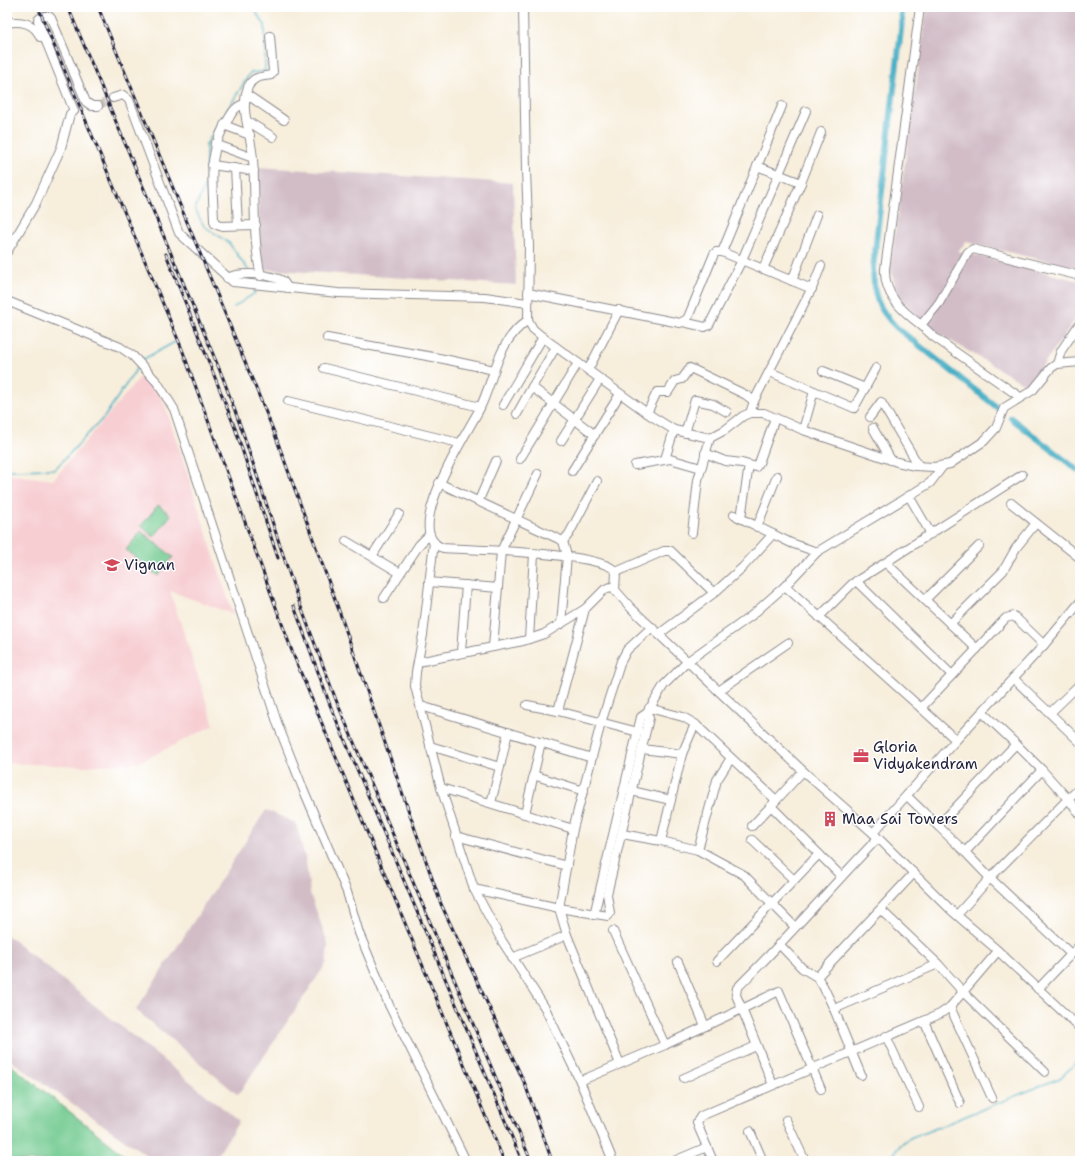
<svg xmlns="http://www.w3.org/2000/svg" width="1087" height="1168" font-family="'Shantell Sans',sans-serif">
  <rect width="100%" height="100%" fill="#fff"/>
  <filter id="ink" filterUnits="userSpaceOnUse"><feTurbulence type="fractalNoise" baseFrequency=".025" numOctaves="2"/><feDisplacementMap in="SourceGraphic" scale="8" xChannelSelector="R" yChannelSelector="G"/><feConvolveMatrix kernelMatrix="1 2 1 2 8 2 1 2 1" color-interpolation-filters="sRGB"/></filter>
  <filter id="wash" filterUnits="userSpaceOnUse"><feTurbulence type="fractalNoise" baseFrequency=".012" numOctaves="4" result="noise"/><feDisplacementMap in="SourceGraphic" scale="16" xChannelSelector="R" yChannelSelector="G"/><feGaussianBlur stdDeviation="0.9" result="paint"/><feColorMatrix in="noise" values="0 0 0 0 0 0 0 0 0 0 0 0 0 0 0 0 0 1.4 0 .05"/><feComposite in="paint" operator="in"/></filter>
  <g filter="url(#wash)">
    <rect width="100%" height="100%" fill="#f7eedc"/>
    <polygon fill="#f7cfd3" points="141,376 161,395 167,412 233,614 170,591 214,725 138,763 82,766 7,763 7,474 53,480"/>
    <g fill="#d2bdc7">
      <polygon points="927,7 1080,7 1080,269 966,242 958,251 1080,281 1080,313 1028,386 934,331 917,317 899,296 890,270"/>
      <polygon points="258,167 513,183 516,285 260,269"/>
      <polygon points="266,810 296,823 306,862 310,893 328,944 326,964 238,1095 136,1010"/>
      <polygon points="7,935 239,1121 214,1161 155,1161 7,1058"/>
    </g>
    <g fill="#72ca90" stroke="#4a7666">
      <polygon points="158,505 171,515 154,537 141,526"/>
      <polygon points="141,531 173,557 158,576 126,550"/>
      <polygon points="7,1062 132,1161 7,1161"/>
    </g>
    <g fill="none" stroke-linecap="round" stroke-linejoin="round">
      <g stroke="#45aec4" stroke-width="1.5">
        <polyline points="249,271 229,243 204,226 195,209 206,183 206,145 250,73 265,71 265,25 257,14 257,7"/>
        <polyline points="234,307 255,293 254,290"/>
        <polyline points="142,360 175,342"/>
        <polyline points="7,470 55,469 105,416 137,368"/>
        <path d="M890 1161C898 1144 907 1137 924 1133L1060 1078 1080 1059"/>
      </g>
      <g stroke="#45aec4" stroke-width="6">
        <path d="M901 7 902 21 873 268C874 296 876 306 896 327L999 409"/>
        <polyline points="1011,418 1080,472"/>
      </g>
    </g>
  </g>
  <g filter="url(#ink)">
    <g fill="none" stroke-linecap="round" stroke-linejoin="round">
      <polyline stroke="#ccc5bc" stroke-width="8" stroke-dasharray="8 4" stroke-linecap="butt" points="98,106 113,98"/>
      <defs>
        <g id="minor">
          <polyline points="523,7 526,170 529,246 528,320 533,329 545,339 650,415 674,430 710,438 725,430 743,416 750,413 764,413 803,430 897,462 915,466 934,467 950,464 984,441 996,428 1004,408 1033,390 1051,368 1057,364 1080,362"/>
          <path d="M920 7 885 269C884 295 901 310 921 325L939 303 968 252 973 249 1080 276"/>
          <polyline points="45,16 49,16 51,18 86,102 92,106 98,106"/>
          <path d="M7 23C20 20 35 23 40 37"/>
          <polyline points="246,94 284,120"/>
          <polyline points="113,98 123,95 129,100 179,233 233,282 338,293 485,297 527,303"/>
          <path d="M245 104C237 105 233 111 229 118 206 153 213 181 214 221L215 224 220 226 256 225"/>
          <polyline points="782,106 722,252 812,289"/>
          <polyline points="247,121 273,137"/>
          <polyline points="224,125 250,135"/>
          <polyline points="215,144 253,158"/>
          <polyline points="212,165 254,171"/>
          <polyline points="757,166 801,183"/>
          <polyline points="235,168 238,225"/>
          <polyline points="7,252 36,203 61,148 70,114 74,111 39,24 38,20 40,18"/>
          <polyline points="763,269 801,183 821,132"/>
          <path d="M261 276C252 238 256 198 253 160 252 136 239 110 248 87 253 76 261 77 271 75L273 72 270 36"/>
          <path d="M227 278C242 271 269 274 283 281L288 288"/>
          <polyline points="792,281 817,215"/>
          <polyline points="528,293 680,323 687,319 689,315 714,254 716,252 722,252"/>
          <polyline points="7,301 120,347 133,356 157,382 174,409 278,725 302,786 347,892 359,933 389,1005 466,1161"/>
          <path d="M528 320C497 341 495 377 480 408 469 431 399 534 443 548 471 550 604 552 616 572L615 590 631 608 803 771 873 833 952 911 996 949 1080 1028"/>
          <polyline points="683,322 705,327 709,325 742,260 806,111"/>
          <polyline points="921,325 934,337 1020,397"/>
          <polyline points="327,338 444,359 494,370"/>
          <polyline points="556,347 532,387 595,435"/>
          <polyline points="1057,364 1061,351 1080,323"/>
          <polyline points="324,368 480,407"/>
          <polyline points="588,370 619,310"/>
          <polyline points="823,371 865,388"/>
          <polyline points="770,372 814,391"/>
          <polyline points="288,401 459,443"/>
          <polyline points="503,405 543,337"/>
          <polyline points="647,413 657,392 668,392 675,381 682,379 690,368 746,395 754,401"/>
          <polyline points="750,413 754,401 813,286 821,266"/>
          <polyline points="517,414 532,387"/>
          <polyline points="870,417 881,402 919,466"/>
          <polyline points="873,428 891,460"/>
          <polyline points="803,430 814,391 854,408 876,368"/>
          <polyline points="685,433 695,400 713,404 727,412"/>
          <polyline points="561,441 600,379"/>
          <polyline points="705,453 725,461 742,463 756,467 759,463 775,418"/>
          <polyline points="520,459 578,363"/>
          <polyline points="665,459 674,430"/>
          <polyline points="635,465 670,459 701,468"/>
          <polyline points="572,471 620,394"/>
          <polyline points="439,483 563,541 567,556 561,624"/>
          <polyline points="909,496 931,534"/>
          <polyline points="479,500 496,461"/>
          <polyline points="1011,503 1080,558"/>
          <polyline points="734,515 791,543 817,552"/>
          <polyline points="741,518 749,465"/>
          <polyline points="757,527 777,476"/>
          <polyline points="692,533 698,480 710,438"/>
          <polyline points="346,541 400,573"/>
          <polyline points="563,541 569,534 597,481"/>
          <polyline points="434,542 423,635 416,672 415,686 441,788 474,889 559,908 608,916 610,913 607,894 649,718 647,713 664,685 688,661 751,616 785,586 817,552 930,483 943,466"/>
          <polyline points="372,556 399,514"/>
          <polyline points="886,563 977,649"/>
          <polyline points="616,572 664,551 671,551 714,593"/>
          <polyline points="856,581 952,675"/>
          <polyline points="429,582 498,588"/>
          <polyline points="785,586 921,708 1006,618 1014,616 1044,645 1080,602"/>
          <polyline points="384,598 419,545 430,534"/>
          <polyline points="925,600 979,546"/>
          <polyline points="585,609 558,711 638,732"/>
          <polyline points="819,617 852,584 1022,475"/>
          <polyline points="950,624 1003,571 1016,548 1036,523"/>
          <polyline points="659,634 714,593 743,567 773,534"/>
          <polyline points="529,639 534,554"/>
          <polyline points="493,647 501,551 538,474"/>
          <polyline points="461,652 466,585"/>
          <polyline points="418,662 523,641 544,634 585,609 605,589 614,586"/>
          <polyline points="1013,678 1080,742"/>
          <polyline points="720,690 788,643"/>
          <polyline points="527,705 558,711"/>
          <polyline points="421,706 592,758"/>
          <polyline points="649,708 683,717 695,724 776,800"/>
          <polyline points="921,708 956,740 1044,645"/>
          <polyline points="982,712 1016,744"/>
          <polyline points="1050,713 1080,684"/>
          <polyline points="430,746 500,767 491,803"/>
          <polyline points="642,749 682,754"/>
          <polyline points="500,767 508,732"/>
          <polyline points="803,771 771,806 841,876"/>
          <polyline points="533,775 584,791"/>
          <polyline points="441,788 573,829"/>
          <polyline points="627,790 671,800"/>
          <polyline points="907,796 938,826"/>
          <polyline points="525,814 541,742"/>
          <polyline points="752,826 771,806"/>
          <polyline points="873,833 956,740"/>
          <polyline points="622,834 661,841 698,850 717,780 731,758"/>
          <polyline points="456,836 567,866"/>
          <polyline points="752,840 794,880"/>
          <polyline points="661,841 682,754 695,724"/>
          <polyline points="698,850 744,875 795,927"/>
          <polyline points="965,852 938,826 1016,744 1042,770"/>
          <polyline points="474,889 502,941 545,1008 580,1081 613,1161"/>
          <polyline points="881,910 938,964 963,992 998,951"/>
          <polyline points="594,915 641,717 647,713"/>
          <polyline points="957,915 990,878 1068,799 1080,814"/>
          <path d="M613 931 665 1045 742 1009 736 995 737 988C786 940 830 888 877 839"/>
          <polyline points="780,945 802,968 817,977"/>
          <polyline points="1071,954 990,878 965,852 1042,770 1068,799 1080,788"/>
          <polyline points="512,958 567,935"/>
          <polyline points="717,961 819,854"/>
          <polyline points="678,962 705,1026"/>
          <polyline points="1038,989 1080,945"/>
          <polyline points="950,1007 992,1098"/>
          <polyline points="834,1009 823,986 817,977 914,873"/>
          <polyline points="924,1021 960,1103"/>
          <polyline points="886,1036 919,1107"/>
          <polyline points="620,1064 567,935 559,908 573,829 601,723 621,661 627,650 652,627"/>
          <polyline points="861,1075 834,1009 938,964"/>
          <polyline points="684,1078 756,1046"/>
          <polyline points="580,1081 665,1045"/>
          <polyline points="773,1085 742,1009 779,991 821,1089"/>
          <polyline points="786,1120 805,1161"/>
          <polyline points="750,1131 763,1161"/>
          <polyline points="674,1161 707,1147"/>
          <polyline points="713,1161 698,1126 697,1122 701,1116 940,1014 950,1007 963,992 1045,1072"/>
        </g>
      </defs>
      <use href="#minor" stroke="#8c888c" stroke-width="10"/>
      <use href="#minor" stroke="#fff" stroke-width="8"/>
      <defs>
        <g id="rail">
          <polyline points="38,7 182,349 293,654 504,1161"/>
          <polyline points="68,7 223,378 243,433 295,591 336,700 531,1161"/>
          <polyline points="98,7 274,432 336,602 441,904 525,1084 552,1161"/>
          <polyline points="166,254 235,428 278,558"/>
          <polyline points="294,606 330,705 522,1161"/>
        </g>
      </defs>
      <use href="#rail" stroke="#22223b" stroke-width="3"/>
      <use href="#rail" stroke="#fff" stroke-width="1.5" stroke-dasharray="4.5" stroke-linecap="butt"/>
    </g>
  </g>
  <defs>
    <symbol id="university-bare" viewBox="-9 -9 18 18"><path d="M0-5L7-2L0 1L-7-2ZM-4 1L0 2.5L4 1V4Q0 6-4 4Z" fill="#d1495b" stroke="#fff" stroke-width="2.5" paint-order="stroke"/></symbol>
    <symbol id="office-bare" viewBox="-9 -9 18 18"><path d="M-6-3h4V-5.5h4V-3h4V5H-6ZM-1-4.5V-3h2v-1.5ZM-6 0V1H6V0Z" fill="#d1495b" stroke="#fff" stroke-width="2.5" paint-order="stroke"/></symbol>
    <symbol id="building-bare" viewBox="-9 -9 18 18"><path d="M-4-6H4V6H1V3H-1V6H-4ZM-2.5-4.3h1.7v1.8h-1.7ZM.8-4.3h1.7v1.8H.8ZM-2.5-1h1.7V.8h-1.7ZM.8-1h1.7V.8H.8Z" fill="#d1495b" stroke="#fff" stroke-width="2.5" paint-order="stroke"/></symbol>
  </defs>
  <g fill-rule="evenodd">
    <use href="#university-bare" x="101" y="554" width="22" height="22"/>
    <use href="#office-bare" x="850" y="745" width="22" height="22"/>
    <use href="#building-bare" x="819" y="808" width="22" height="22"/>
  </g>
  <g text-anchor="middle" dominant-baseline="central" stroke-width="3" stroke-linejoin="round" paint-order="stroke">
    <g font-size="15" fill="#22223b" stroke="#fff" text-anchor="start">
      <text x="124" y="565">Vignan</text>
      <text x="873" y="747">Gloria<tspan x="873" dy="17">Vidyakendram</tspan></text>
      <text x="842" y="819">Maa Sai Towers</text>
    </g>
  </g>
  <rect width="1087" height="1168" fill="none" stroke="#fff" stroke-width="24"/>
</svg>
